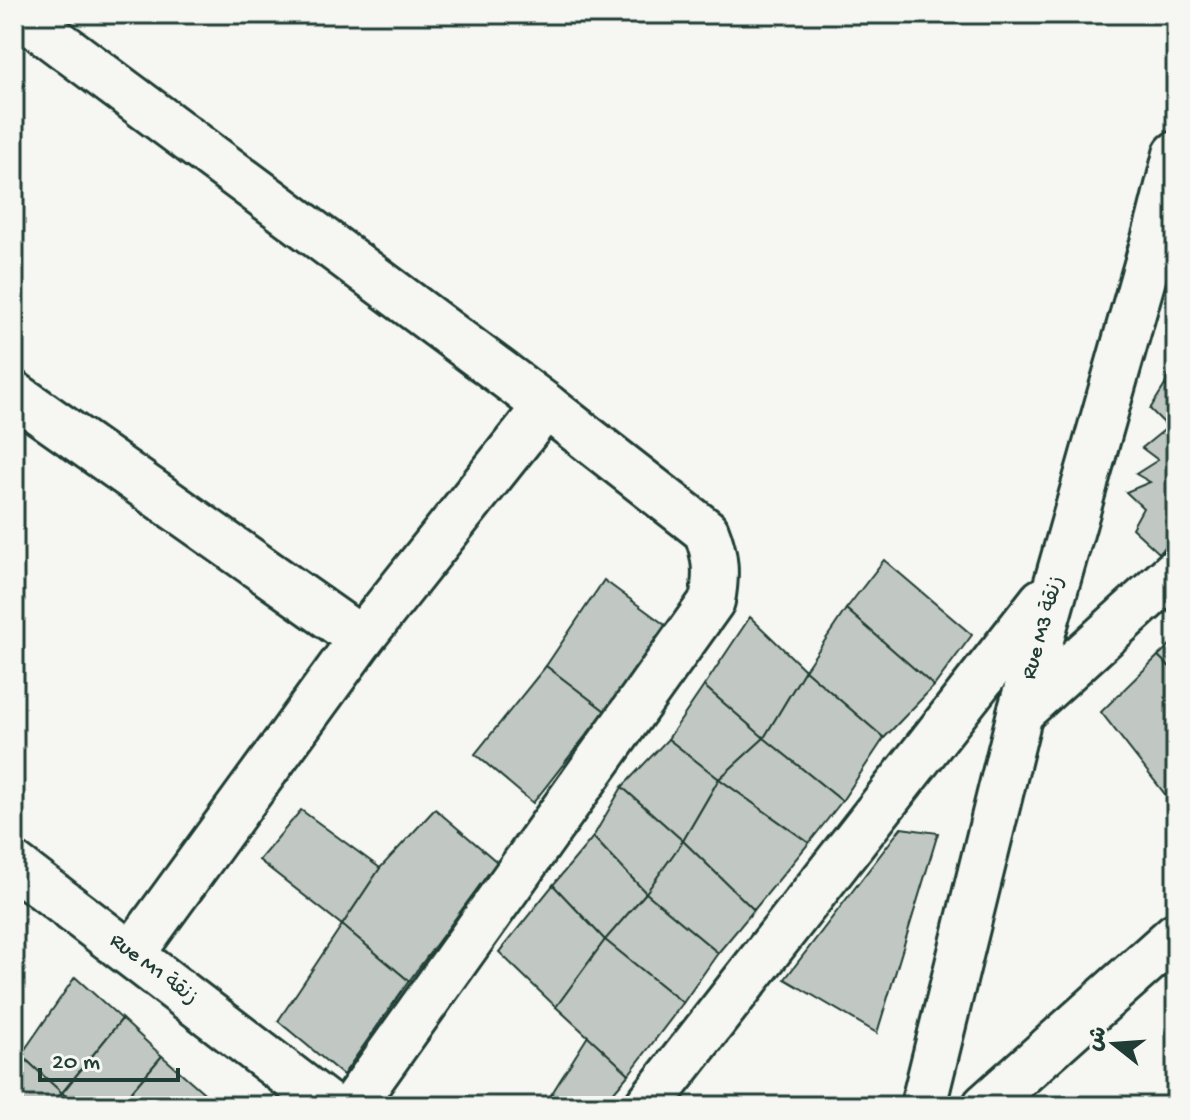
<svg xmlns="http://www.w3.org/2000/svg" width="1190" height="1120" font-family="'Gochi Hand','Playpen Sans Arabic',sans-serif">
  <rect width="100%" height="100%" fill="#f6f6f2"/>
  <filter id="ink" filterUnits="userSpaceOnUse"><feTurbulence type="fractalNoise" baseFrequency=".0125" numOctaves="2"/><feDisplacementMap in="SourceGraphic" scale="16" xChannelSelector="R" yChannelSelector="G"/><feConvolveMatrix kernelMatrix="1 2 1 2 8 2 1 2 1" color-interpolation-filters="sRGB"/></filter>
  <g filter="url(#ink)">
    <g fill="#c1c8c3" stroke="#1f3d34" stroke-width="2">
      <polygon points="1176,353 1176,394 1165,385"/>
      <polygon points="1165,385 1176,394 1176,537 1159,553 1132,528 1143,508 1126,492 1150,482 1136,474 1158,460 1142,448 1168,427 1150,409"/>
      <polygon points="884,560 972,635 934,686 846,609"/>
      <polygon points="604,580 665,625 605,711 546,666"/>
      <polygon points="846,609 934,686 884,738 805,670"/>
      <polygon points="750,617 805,670 764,738 704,686"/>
      <polygon points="1176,639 1176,673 1158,656"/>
      <polygon points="1158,656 1176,673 1176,791 1168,798 1101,712"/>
      <polygon points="546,666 605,711 533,803 475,754"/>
      <polygon points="805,670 884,738 842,801 764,738"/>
      <polygon points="704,686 764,738 719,779 668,739"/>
      <polygon points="764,738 842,801 809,843 719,779"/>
      <polygon points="668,739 719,779 683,841 622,787"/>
      <polygon points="719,779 809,843 754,910 683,841"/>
      <polygon points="622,787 683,841 646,893 593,837"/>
      <polygon points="435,809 497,862 409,981 342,925 380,868"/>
      <polygon points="301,810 380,868 342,925 259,860"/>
      <polygon points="901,828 938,833 877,1033 785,979"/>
      <polygon points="593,837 646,893 605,940 553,885"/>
      <polygon points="683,841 754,910 718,953 646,893"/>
      <polygon points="553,885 605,940 556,1007 499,952"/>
      <polygon points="646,893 718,953 683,1003 605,940"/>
      <polygon points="342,925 409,981 343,1075 278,1021"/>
      <polygon points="605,940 683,1003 629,1074 556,1007"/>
      <polygon points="75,977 122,1019 62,1093 21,1055"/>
      <polygon points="122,1019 162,1056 119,1106 77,1106 62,1093"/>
      <polygon points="588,1036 629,1074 602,1106 544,1106"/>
      <polygon points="21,1055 62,1093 51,1106 14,1106 14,1062"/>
      <polygon points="162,1056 219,1106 119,1106"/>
      <polygon points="62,1093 77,1106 51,1106"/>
    </g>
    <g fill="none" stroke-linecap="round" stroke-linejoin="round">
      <defs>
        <g id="street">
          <path d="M20 14 546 406 706 531C716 556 717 574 712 601L352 1106"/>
          <polyline points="14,394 361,639"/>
          <polyline points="1020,713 1176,571"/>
          <polyline points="132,954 361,639 546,406"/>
          <polyline points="647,1106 1042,601"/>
          <polyline points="923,1106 1020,713 1159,222 1176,154"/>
          <polyline points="985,1106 1176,935"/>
        </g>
        <polyline id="secondary" points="14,865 329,1106"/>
      </defs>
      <use href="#street" stroke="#1f3d34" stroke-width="50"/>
      <use href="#secondary" stroke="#1f3d34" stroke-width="50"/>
      <use href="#street" stroke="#f6f6f2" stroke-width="44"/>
      <use href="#secondary" stroke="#f6f6f2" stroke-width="44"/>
    </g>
  </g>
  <g text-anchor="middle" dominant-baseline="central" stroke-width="6" stroke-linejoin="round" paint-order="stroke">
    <g font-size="22" fill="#1f3d34" stroke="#f6f6f2">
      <text transform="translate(1044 628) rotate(-74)">Rue M3 زنقة</text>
      <text transform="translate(153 970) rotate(37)">Rue M1 زنقة</text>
    </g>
  </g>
  <rect width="1190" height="1120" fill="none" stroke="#f6f6f2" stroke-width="48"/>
  <rect x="24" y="24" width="1142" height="1072" fill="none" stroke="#1f3d34" stroke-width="3" filter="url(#ink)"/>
  <g transform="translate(1114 1044) rotate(287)" stroke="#f6f6f2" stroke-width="6" paint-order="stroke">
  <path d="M0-6L14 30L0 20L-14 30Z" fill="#1f3d34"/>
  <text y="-12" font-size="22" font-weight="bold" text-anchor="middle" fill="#1f3d34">ش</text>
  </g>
  <path d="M40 1068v12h138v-12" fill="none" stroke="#1f3d34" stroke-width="4"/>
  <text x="52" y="1068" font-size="24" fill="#1f3d34" stroke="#f6f6f2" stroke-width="6" paint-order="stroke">20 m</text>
</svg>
